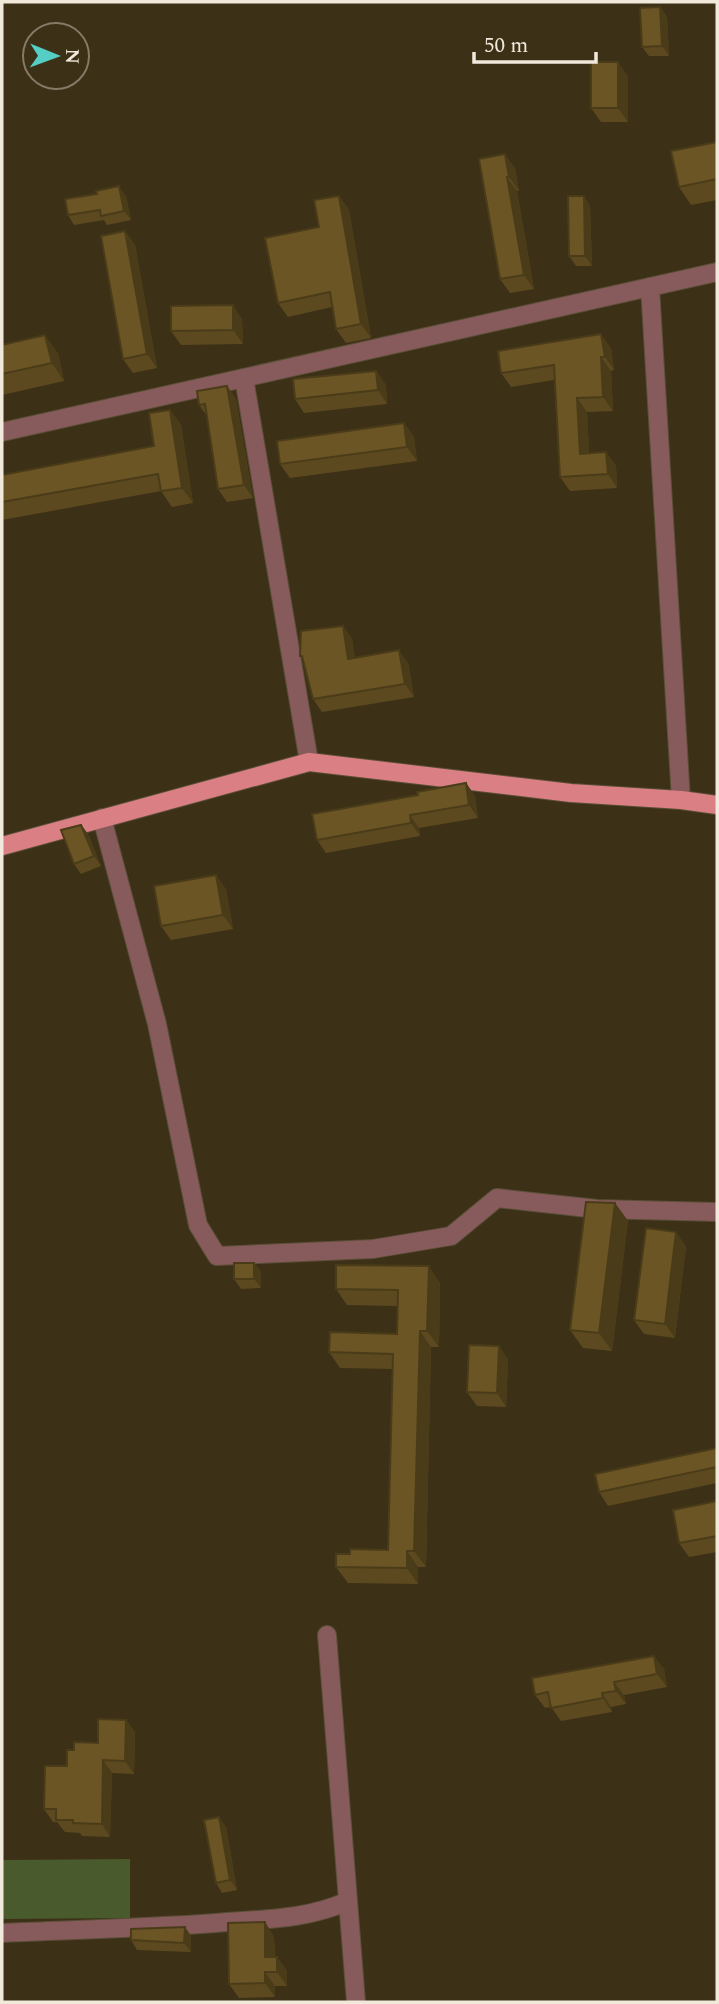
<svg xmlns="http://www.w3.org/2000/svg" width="719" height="2004" font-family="Spectral,serif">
  <rect width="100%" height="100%" fill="#3c3017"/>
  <polygon fill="#495a2d" points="130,1859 130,1918 2,1919 2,1860"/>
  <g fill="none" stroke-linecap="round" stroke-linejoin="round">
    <defs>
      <g id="minor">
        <polyline points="650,287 681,800"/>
        <polyline points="244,378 309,762"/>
        <polyline points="2,432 717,272"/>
        <polyline points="102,818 157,1024 198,1225 217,1256 373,1249 451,1236 497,1198 597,1209 717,1212"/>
        <polyline points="327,1635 356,2002"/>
        <path d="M2 1933C73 1930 145 1928 216 1923 262 1919 306 1920 348 1901"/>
      </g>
      <polyline id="major" points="2,846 309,762 571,793 681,800 717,805"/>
    </defs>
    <use href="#minor" stroke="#594e36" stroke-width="20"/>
    <use href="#major" stroke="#594e36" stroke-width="20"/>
    <use href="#minor" stroke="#875a5b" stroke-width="18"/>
    <use href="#major" stroke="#da7f83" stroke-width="18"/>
  </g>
  <g fill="#5c491f">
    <polygon points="660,7 667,17 669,56 649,56 642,47"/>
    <polygon points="628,76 628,122 601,122 591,108"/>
    <polygon points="717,142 717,200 691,205 679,187"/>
    <polygon points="479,159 515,168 519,191 517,191 534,289 510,293 500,279"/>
    <polygon points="126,196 131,220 107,225 104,220 74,225 68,215"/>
    <polygon points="339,196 349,210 371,338 346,343 336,329 332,307 288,317 278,303"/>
    <polygon points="584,196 590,206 592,266 576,266 569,256"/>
    <polygon points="125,231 135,245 157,368 133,373 123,359"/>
    <polygon points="242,319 243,344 181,345 171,331"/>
    <polygon points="2,345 58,353 64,381 2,395"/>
    <polygon points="611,348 614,370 611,371 613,411 587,412 589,453 606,452 616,466 617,488 570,491 560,477 554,380 511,387 501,373"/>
    <polygon points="376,371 386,385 387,404 304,413 295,399"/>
    <polygon points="227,386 236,399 253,498 227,502 218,489 207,416 199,405"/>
    <polygon points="170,410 181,425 193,503 172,507 161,491 2,520 2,475 154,446"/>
    <polygon points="404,423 414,437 417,461 290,478 280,464"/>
    <polygon points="343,626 352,639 355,658 408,663 414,697 322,712 313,699 303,661 300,656"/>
    <polygon points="466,783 475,796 478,818 419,828 420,836 326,853 317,840 418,795"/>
    <polygon points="81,825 88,834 101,866 81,874 74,864"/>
    <polygon points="226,889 233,929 171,940 161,926"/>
    <polygon points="615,1203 628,1221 612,1351 583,1348 570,1330"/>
    <polygon points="686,1246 675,1338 644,1334 634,1320"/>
    <polygon points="254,1263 261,1272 261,1288 241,1289 234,1279"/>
    <polygon points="440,1283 439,1347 431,1347 426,1567 418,1567 418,1584 348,1583 336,1567 350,1554 388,1550 393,1369 340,1368 329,1352 397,1334 397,1306 347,1305 336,1289"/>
    <polygon points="499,1346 508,1360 506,1407 477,1406 467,1392"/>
    <polygon points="717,1448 717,1483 608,1506 599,1492"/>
    <polygon points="717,1501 717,1552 689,1557 679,1543"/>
    <polygon points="664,1669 667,1687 624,1695 626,1704 611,1707 612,1712 561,1721 551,1707 545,1708 535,1695"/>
    <polygon points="126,1720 135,1732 134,1774 112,1773 110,1837 82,1836 80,1833 65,1832 57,1822 53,1822 44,1809 74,1750 98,1743"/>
    <polygon points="226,1827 237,1890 222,1893 216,1883"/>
    <polygon points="185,1927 191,1936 191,1952 137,1950 131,1940"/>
    <polygon points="274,1936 275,1957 277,1957 287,1971 287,1986 275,1986 275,1997 239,1998 229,1984"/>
  </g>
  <g fill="#4b3c19">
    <polygon points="660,7 667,17 669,56 662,46"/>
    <polygon points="618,62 628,76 628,122 618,108"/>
    <polygon points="505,154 515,168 519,191 509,177"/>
    <polygon points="507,177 517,191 534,289 524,275"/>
    <polygon points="119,186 126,196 131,220 124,211"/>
    <polygon points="339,196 349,210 371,338 361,324"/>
    <polygon points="584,196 590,206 592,266 585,256"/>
    <polygon points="125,231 135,245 157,368 147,354"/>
    <polygon points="233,305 242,319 243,344 233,330"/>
    <polygon points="601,334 611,348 614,370 605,357"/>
    <polygon points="45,335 58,353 64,381 52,363"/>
    <polygon points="601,357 611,371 613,411 603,397"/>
    <polygon points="376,371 386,385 387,404 378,390"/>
    <polygon points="227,386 236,399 253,498 244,485"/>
    <polygon points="577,398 587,412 590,468 580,454"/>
    <polygon points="170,410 181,425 193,503 182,488"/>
    <polygon points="404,423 414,437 417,461 407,447"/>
    <polygon points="606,452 616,466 617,488 608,474"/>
    <polygon points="343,626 352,639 357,671 348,659"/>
    <polygon points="399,650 408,663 414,697 405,684"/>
    <polygon points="466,783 475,796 478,818 469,805"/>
    <polygon points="410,815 419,828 420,836 411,823"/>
    <polygon points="81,825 88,834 101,866 94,856"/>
    <polygon points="216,875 226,889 233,929 223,915"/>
    <polygon points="615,1203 628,1221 612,1351 599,1333"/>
    <polygon points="676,1232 686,1246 675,1338 665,1324"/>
    <polygon points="254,1263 261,1272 261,1288 254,1279"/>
    <polygon points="429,1266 440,1283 439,1347 427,1331"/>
    <polygon points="420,1331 431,1347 426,1567 414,1551"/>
    <polygon points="499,1346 508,1360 506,1407 497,1393"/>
    <polygon points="407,1551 418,1567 418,1584 407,1568"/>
    <polygon points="654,1656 664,1669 667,1687 657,1674"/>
    <polygon points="614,1682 624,1695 626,1704 616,1691"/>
    <polygon points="602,1693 611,1707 612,1712 603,1698"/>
    <polygon points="126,1720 135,1732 134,1774 125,1761"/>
    <polygon points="103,1760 112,1773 110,1837 102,1824"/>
    <polygon points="219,1817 226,1827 237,1890 230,1880"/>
    <polygon points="265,1922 274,1936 275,1971 265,1957"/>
    <polygon points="185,1927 191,1936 191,1952 184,1943"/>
    <polygon points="277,1957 287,1971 287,1986 277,1972"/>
    <polygon points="265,1972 275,1986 275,1997 265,1983"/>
  </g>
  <g fill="#6b5524" stroke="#4b3c19" stroke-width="2">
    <polygon points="660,7 662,46 642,47 640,8"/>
    <rect x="591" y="62" width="27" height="46"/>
    <polygon points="717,142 717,179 679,187 671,151"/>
    <polygon points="505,154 509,177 507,177 524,275 500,279 479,159"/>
    <polygon points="119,186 124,211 101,216 100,210 68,215 65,199 97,194 96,191"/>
    <polygon points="339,196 361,324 336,329 330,292 278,303 265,238 319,227 314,200"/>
    <polygon points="568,196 584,196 585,256 569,256"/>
    <polygon points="125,231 147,354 123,359 101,236"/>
    <polygon points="233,305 233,330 171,331 171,306"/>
    <polygon points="601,334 605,357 601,357 603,397 577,398 580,454 606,452 608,474 560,477 554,365 501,373 498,351"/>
    <polygon points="45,335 52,363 2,374 2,345"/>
    <polygon points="376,371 378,390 295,399 293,379"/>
    <polygon points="227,386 244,485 218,489 205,404 199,405 197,391"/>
    <polygon points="170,410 182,488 161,491 158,474 2,502 2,475 154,446 149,413"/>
    <polygon points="404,423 407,447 280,464 277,441"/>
    <polygon points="343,626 348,659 399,650 405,684 313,699 302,656 300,656 301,631"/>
    <polygon points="466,783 469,805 410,815 411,823 317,840 312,814 418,795 417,792"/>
    <polygon points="81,825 94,856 74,864 61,830"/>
    <polygon points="216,875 223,915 161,926 154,886"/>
    <polygon points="586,1202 615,1203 599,1333 570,1330"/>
    <polygon points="646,1228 676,1232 665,1324 634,1320"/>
    <rect x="234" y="1263" width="20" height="16"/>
    <polygon points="336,1265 429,1266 427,1331 420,1331 414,1551 407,1551 407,1568 336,1567 336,1554 350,1554 350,1549 388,1550 393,1354 329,1352 330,1332 397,1334 398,1290 336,1289"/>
    <polygon points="469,1345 499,1346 497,1393 467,1392"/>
    <polygon points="717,1448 717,1467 599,1492 595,1474"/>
    <polygon points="717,1501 717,1536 679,1543 673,1510"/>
    <polygon points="654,1656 657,1674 614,1682 616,1691 602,1693 603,1698 551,1708 548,1692 535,1695 532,1678"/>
    <polygon points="98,1719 126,1720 125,1761 103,1760 102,1824 73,1823 73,1820 56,1820 56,1809 44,1809 45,1766 67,1766 67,1750 74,1750 74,1742 98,1743"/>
    <polygon points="219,1817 230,1880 216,1883 204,1820"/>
    <polygon points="265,1922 265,1957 277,1957 277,1972 265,1972 265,1983 229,1984 228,1923"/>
    <polygon points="185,1927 184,1943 131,1940 131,1929"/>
  </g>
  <rect width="719" height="2004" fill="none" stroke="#f1e9db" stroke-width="7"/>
  <g transform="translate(56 56) rotate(91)"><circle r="33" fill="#3c3017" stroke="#847a65" stroke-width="2"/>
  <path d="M0-5L12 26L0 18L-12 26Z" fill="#55cec6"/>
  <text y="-10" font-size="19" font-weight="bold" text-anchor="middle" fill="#f1e9db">N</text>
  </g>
  <path d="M474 52v10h122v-10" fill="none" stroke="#f1e9db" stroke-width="3.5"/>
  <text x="484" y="52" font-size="21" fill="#f1e9db" stroke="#3c3017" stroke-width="5" paint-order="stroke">50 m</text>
</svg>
